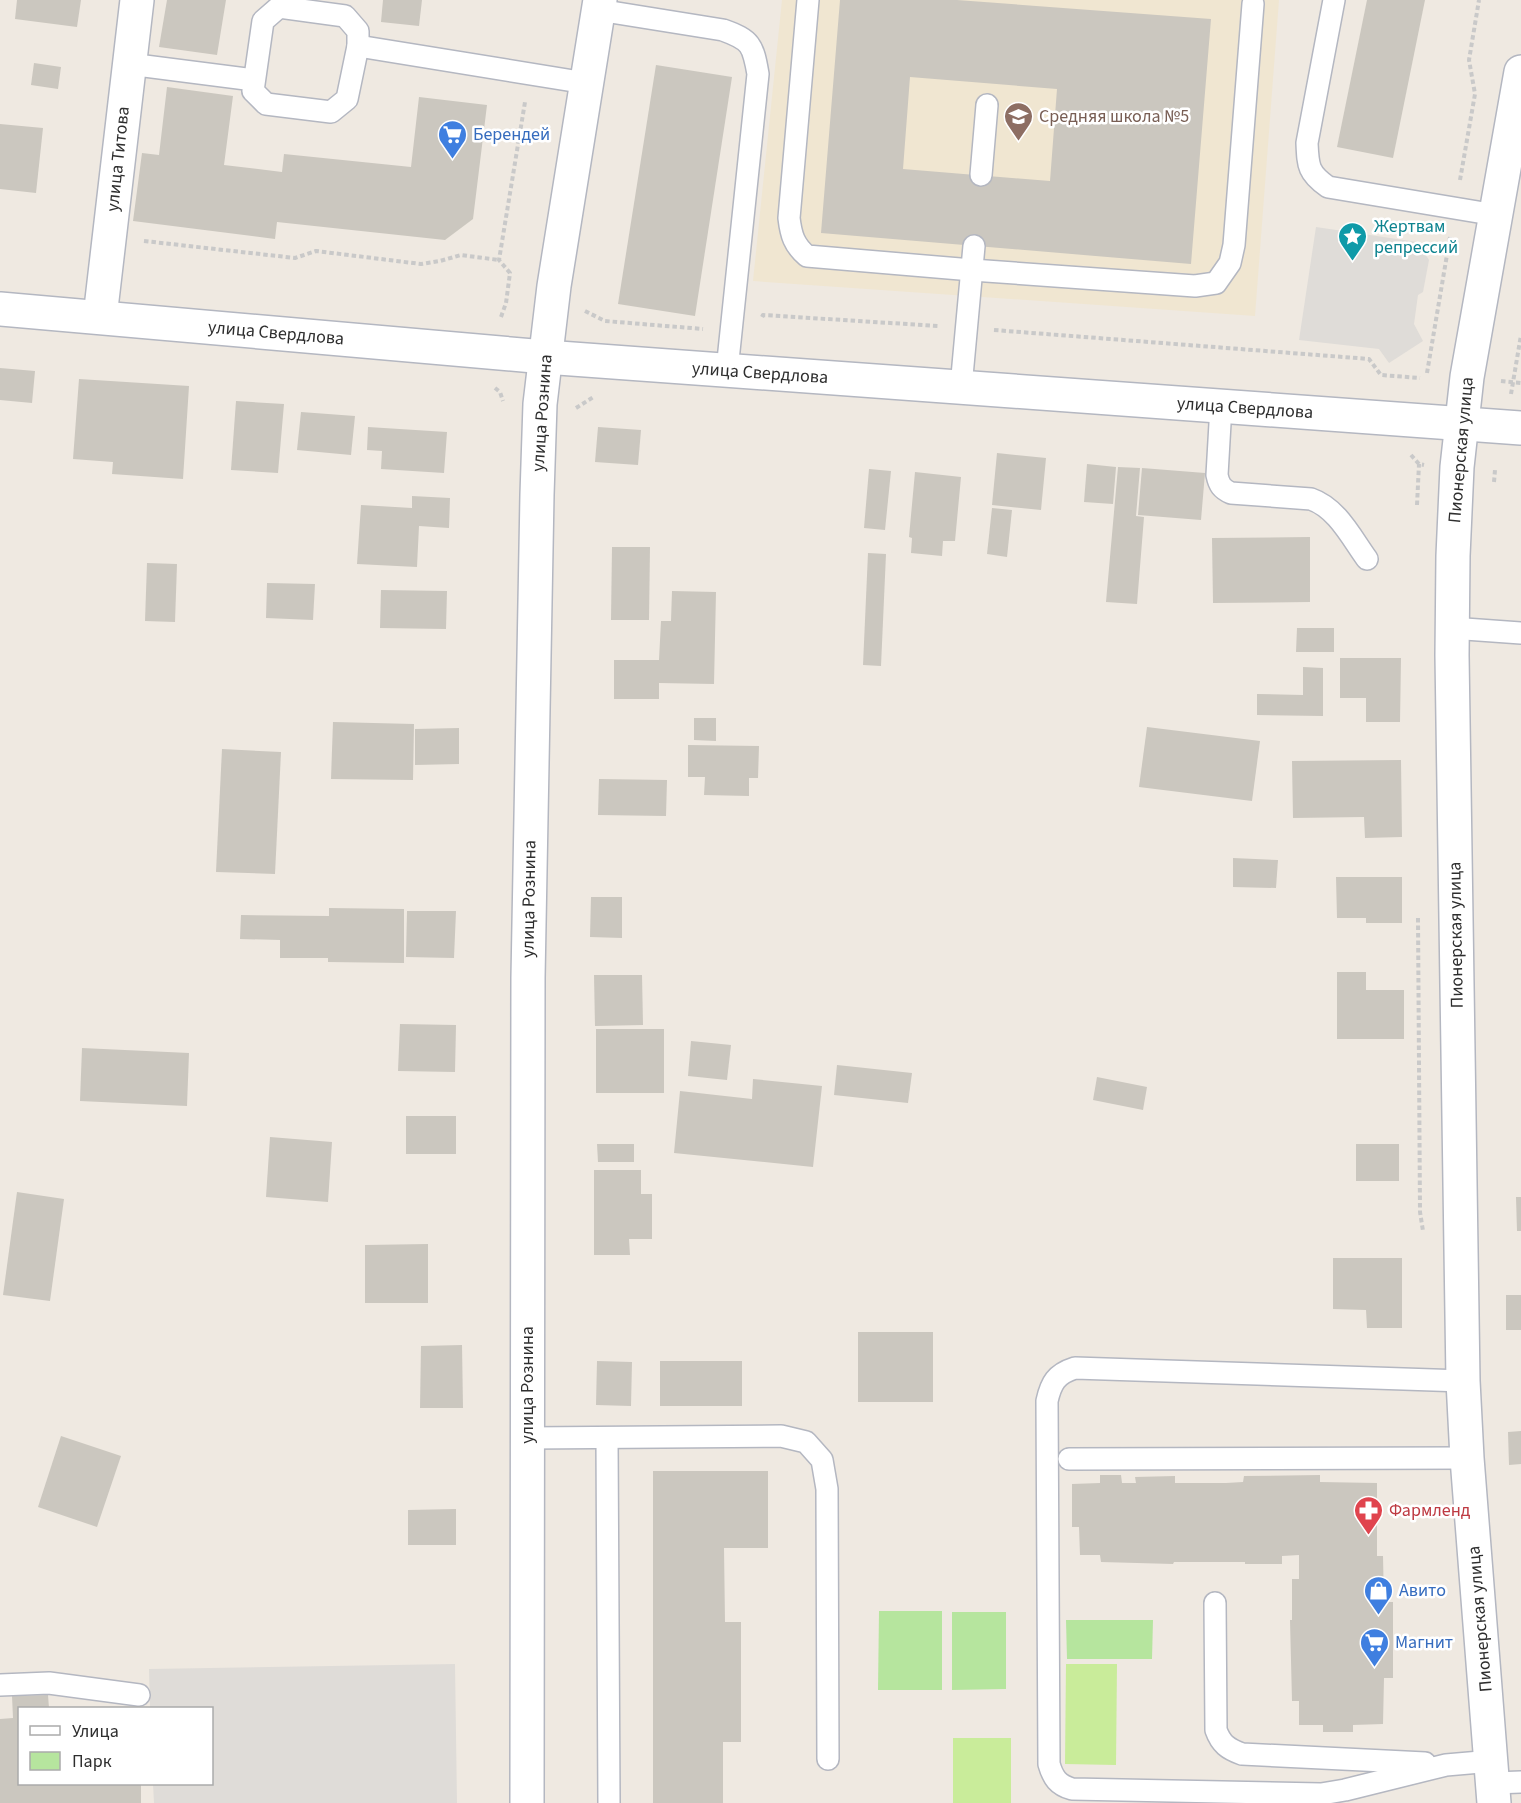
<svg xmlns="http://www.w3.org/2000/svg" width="1521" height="1803" font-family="'Source Sans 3',sans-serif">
  <rect width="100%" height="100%" fill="#efe9e1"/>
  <polygon fill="#f0e6d1" points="782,0 1279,0 1255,316 753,281"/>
  <g fill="#b6e59e">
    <polygon points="879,1611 942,1611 942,1690 878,1690"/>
    <polygon points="952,1612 1006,1612 1006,1689 952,1690"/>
    <polygon points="1066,1620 1153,1620 1152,1659 1067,1659"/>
  </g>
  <g fill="#c9ec9a">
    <polygon points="1066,1664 1117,1664 1116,1765 1065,1764"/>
    <rect x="953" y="1738" width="58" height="65"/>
  </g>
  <g fill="#dfdcd8">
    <polygon points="1316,227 1417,242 1429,260 1423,292 1418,295 1414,324 1423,341 1389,363 1379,349 1299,340"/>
    <polygon points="455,1664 457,1803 154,1803 153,1784 212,1784 212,1708 150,1708 149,1669"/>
  </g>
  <g fill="#cbc7bf" fill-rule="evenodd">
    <polygon points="17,0 81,0 77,27 15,19"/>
    <polygon points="167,0 226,0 217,55 159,47"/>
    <polygon points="383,0 422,0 419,26 381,22"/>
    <path d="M840 0H957L1211 19 1191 264 821 233ZM910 77 1057 89 1050 181 903 169Z"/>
    <polygon points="1367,0 1425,0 1393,158 1337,147"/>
    <polygon points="34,63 61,67 58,89 31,85"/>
    <polygon points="656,65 732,77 695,316 618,304"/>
    <polygon points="167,87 233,96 224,165 282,172 284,154 411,167 419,97 487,105 473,219 445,240 277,222 275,239 133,221 142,153 159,155"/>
    <polygon points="0,124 43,128 36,193 0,189"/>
    <polygon points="0,368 35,371 32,403 0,400"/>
    <polygon points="79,379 189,386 183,479 112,474 113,462 73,459"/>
    <polygon points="236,401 284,404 278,473 231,470"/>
    <polygon points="301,412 355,416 351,455 297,450"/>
    <polygon points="368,427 447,432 444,473 381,469 382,451 367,450"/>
    <polygon points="598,427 641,430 638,465 595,462"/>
    <polygon points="997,453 1046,458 1041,510 992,505"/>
    <polygon points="1087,464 1116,467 1113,504 1084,502"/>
    <polygon points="1118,467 1140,468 1136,516 1144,517 1137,604 1106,602"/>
    <polygon points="1142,468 1205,473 1201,520 1138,515"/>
    <polygon points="869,469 891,471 885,530 864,528"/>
    <polygon points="915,472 961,477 955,541 943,541 942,556 911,553 912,538 909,537"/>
    <polygon points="412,496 450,498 449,528 419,526 417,567 357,564 361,505 412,508"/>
    <polygon points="992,508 1012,510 1007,557 987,554"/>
    <polygon points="1310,537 1310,602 1213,603 1212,538"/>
    <polygon points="612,547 650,547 649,620 611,620"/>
    <polygon points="868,553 886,554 881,666 863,665"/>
    <polygon points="147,563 177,564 175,622 145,621"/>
    <polygon points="267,583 315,584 313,620 266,618"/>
    <polygon points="381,590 447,591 446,629 380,628"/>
    <polygon points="672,591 716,592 714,684 659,683 659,699 614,699 614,660 659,660 661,621 671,621"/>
    <polygon points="1297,628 1334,628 1334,652 1296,652"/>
    <polygon points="1340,658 1401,658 1400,722 1366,722 1366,698 1340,698"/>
    <polygon points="1303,667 1323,668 1323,716 1257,715 1257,694 1303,695"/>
    <polygon points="694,718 716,718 716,741 694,740"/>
    <polygon points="333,722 414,724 413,780 331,779"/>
    <polygon points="1147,727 1260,741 1252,801 1139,787"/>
    <polygon points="459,728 459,764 415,765 415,729"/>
    <polygon points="688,745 759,746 758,778 749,778 749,796 704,795 705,777 688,777"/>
    <polygon points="222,749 281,752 275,874 216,872"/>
    <polygon points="1401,760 1402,837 1365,838 1364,817 1293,818 1292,761"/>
    <polygon points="599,779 667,780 666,816 598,815"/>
    <polygon points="1233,858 1278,860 1276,888 1233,887"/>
    <polygon points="1336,877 1402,877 1402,923 1366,923 1366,918 1337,918"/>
    <polygon points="591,897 622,897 622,938 590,937"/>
    <polygon points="329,908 404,909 404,963 328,962 328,958 280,958 280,940 240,939 241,915 329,916"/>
    <polygon points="407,911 456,911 454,958 406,957"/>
    <polygon points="1337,972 1366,972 1366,990 1404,990 1404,1039 1337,1039"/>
    <polygon points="594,975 642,975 643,1025 595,1026"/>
    <polygon points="400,1024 456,1025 455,1072 398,1071"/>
    <rect x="596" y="1029" width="68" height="64"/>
    <polygon points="691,1041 731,1045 727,1080 688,1076"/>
    <polygon points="82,1048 189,1053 187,1106 80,1101"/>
    <polygon points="837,1065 912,1073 908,1103 834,1095"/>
    <polygon points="1097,1077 1147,1087 1143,1110 1093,1100"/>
    <polygon points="753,1079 822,1086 813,1167 674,1153 680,1091 752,1099"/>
    <rect x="406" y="1116" width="50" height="38"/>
    <polygon points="270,1137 332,1142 328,1202 266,1197"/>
    <polygon points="597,1144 634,1144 634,1162 598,1162"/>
    <rect x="1356" y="1144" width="43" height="37"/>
    <polygon points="594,1170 641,1170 641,1194 652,1194 652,1239 629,1239 630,1255 594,1255"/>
    <polygon points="17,1192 64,1199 50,1301 3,1295"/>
    <polygon points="1516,1197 1521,1197 1521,1231 1517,1231"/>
    <polygon points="428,1244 428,1303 365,1303 365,1245"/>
    <polygon points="1333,1258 1402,1258 1402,1328 1367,1328 1366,1310 1333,1309"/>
    <rect x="1506" y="1295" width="15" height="35"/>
    <rect x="858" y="1332" width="75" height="70"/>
    <polygon points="462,1345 463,1408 420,1408 421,1346"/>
    <polygon points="597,1361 632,1362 631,1406 596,1405"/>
    <rect x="660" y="1361" width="82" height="45"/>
    <polygon points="1521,1431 1521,1464 1509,1465 1508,1432"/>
    <polygon points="61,1436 121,1456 97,1527 38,1507"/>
    <polygon points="653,1471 768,1471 768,1548 724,1548 725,1622 741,1622 741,1742 723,1742 723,1803 653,1803"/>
    <polygon points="1100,1475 1121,1475 1122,1483 1136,1483 1135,1477 1175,1476 1175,1483 1226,1483 1243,1482 1244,1476 1320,1475 1320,1482 1377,1483 1377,1556 1383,1556 1384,1602 1393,1602 1393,1678 1384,1678 1383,1724 1353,1725 1353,1732 1323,1732 1323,1725 1299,1725 1299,1701 1292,1701 1290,1620 1292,1620 1292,1579 1299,1579 1299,1555 1282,1556 1282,1564 1245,1564 1245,1562 1174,1562 1173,1564 1101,1562 1100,1555 1080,1555 1079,1527 1072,1527 1072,1484 1100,1483"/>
    <polygon points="456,1509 456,1545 408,1545 408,1510"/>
    <polygon points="48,1695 49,1708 20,1708 20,1784 141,1784 141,1803 0,1803 0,1719 13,1718 12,1696"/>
  </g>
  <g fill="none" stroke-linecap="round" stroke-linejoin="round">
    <defs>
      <g id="service">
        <path d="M808 0 789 218C791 235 794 245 807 256L972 270 1195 286 1216 283 1230 263 1234 245 1253 4"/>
        <path d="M1334 0 1307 143C1308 166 1308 173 1328 187L1496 215"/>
        <polygon points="279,7 345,16 358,31 358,46 347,99 331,112 266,104 253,91 263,21"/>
        <path d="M598 10 723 30C751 40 753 45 758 74L727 370"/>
        <polyline points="358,46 586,83"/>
        <polyline points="129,64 254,80"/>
        <polyline points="981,175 987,105"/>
        <polyline points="961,387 974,246"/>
        <path d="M1221 406 1217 475C1219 485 1222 489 1231 493L1311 499C1337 508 1351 537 1367 559"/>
        <polyline points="1451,628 1521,633"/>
        <path d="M1463 1381 1075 1368C1056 1374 1051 1383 1047 1401L1049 1764C1053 1778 1058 1785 1072 1789L1321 1794 1345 1790 1446 1765 1492 1761"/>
        <polyline points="527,1438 781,1436 806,1442 822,1460 827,1489 828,1759"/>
        <polyline points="607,1439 609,1803"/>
        <polyline points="1069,1459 1467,1458"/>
        <path d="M1215 1603 1216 1730C1221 1744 1228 1749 1242 1754L1425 1763"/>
        <polyline points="0,1685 49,1683 139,1695"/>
        <polyline points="1494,1783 1521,1782"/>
      </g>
      <g id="minor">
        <polyline points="0,309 545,357 1521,428"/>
        <polyline points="100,317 137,0"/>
      </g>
      <polyline id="tertiary" points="1494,1803 1467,1458 1463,1381 1452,655 1453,556 1457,467 1467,377 1521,72"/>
      <polyline id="secondary" points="527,1803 528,978 537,495 540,404 554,286 600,0"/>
    </defs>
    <use href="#service" stroke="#b4b7c1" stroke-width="24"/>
    <use href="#minor" stroke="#b4b7c1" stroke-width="36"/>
    <use href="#tertiary" stroke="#b4b7c1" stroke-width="36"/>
    <use href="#secondary" stroke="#b4b7c1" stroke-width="36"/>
    <g stroke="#c9c9c9" stroke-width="4" stroke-dasharray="4.5 3" stroke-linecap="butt">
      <polyline points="1460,180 1475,94 1469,60 1479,0"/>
      <polyline points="144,241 295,258 316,251 421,264 440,261 461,255 499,260"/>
      <polyline points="585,311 605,321 703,329"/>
      <polyline points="501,317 506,303 510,273 499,260 525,102"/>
      <polyline points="762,317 763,315 938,326"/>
      <polyline points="994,330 1369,359 1381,375 1420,378"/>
      <polyline points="1427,373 1450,237"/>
      <polyline points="1501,381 1521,383"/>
      <polyline points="495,388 500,392 503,401"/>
      <polyline points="1511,394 1521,335"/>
      <polyline points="576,408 595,396"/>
      <polyline points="1411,455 1419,464 1424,465"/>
      <polyline points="1494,482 1495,470"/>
      <polyline points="1417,505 1419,464"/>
      <polyline points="1418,918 1420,1212 1423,1231"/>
    </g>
    <use href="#service" stroke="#fff" stroke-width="21"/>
    <use href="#minor" stroke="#fff" stroke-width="33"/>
    <use href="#tertiary" stroke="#fff" stroke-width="33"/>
    <use href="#secondary" stroke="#fff" stroke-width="33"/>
  </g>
  <defs>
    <symbol id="school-pin" viewBox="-11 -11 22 30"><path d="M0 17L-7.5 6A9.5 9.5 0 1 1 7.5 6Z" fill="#8d6e63" stroke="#fff"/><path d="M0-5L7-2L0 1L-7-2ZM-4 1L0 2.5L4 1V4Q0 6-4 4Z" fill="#fff"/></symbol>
    <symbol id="supermarket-pin" viewBox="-11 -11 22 30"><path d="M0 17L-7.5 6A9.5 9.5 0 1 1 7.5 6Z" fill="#3f7fe0" stroke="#fff"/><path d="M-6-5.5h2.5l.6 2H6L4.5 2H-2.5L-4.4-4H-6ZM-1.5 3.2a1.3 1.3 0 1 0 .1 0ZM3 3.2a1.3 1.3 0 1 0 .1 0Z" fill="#fff"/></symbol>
    <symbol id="sight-pin" viewBox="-11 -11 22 30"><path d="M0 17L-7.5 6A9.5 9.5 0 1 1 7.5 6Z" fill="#0f9aa8" stroke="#fff"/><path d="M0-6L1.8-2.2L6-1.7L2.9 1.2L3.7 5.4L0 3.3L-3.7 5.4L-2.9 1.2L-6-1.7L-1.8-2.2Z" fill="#fff"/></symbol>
    <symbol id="pharmacy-pin" viewBox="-11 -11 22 30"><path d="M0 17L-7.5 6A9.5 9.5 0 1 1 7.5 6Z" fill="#e0444e" stroke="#fff"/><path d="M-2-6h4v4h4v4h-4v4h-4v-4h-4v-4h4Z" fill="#fff"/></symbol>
    <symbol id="shop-pin" viewBox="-11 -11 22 30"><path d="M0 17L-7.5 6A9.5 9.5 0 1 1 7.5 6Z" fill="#3f7fe0" stroke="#fff"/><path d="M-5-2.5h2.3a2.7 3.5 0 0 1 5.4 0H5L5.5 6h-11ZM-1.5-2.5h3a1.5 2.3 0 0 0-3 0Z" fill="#fff"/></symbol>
  </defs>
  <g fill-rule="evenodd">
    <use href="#school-pin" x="1002" y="100" width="33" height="45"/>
    <use href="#supermarket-pin" x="436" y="118" width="33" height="45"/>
    <use href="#sight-pin" x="1336" y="220" width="33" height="45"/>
    <use href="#pharmacy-pin" x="1352" y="1494" width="33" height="45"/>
    <use href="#shop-pin" x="1362" y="1574" width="33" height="45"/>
    <use href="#supermarket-pin" x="1358" y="1626" width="33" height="45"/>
  </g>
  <g text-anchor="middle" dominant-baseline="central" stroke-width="5" stroke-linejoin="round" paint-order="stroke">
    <g font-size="18" fill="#785e54" stroke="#fff" text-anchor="start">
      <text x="1039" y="116">Средняя школа №5</text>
    </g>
    <g font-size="18" fill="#366cbe" stroke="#fff" text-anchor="start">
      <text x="473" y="134">Берендей</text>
      <text x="1399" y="1590">Авито</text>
      <text x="1395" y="1642">Магнит</text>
    </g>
    <g font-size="18" fill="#2e2e2e" stroke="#fff">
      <text transform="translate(118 159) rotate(-84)">улица Титова</text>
      <text transform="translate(276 333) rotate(5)">улица Свердлова</text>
      <text transform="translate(760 373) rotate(4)">улица Свердлова</text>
      <text transform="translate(1245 408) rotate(4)">улица Свердлова</text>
      <text transform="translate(542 413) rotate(-86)">улица Рознина</text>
      <text transform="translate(1461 450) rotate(-85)">Пионерская улица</text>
      <text transform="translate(529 899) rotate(-89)">улица Рознина</text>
      <text transform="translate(1456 935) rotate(-91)">Пионерская улица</text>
      <text transform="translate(527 1385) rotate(-90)">улица Рознина</text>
      <text transform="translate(1480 1619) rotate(-95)">Пионерская улица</text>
    </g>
    <g font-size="18" fill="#0d838f" stroke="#fff" text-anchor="start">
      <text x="1374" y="226">Жертвам<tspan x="1374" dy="21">репрессий</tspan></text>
    </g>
    <g font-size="18" fill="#be3a42" stroke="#fff" text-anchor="start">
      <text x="1389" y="1510">Фармленд</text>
    </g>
  </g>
  <rect x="18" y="1707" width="195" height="78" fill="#ffffff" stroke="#ababab" stroke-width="1.5"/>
  <rect x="30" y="1726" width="30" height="9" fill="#ffffff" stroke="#ababab" stroke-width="1.5"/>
  <text x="72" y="1737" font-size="18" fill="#2e2e2e">Улица</text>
  <rect x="30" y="1752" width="30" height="18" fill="#b6e59e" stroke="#ababab" stroke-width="1.5"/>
  <text x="72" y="1767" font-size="18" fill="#2e2e2e">Парк</text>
</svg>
